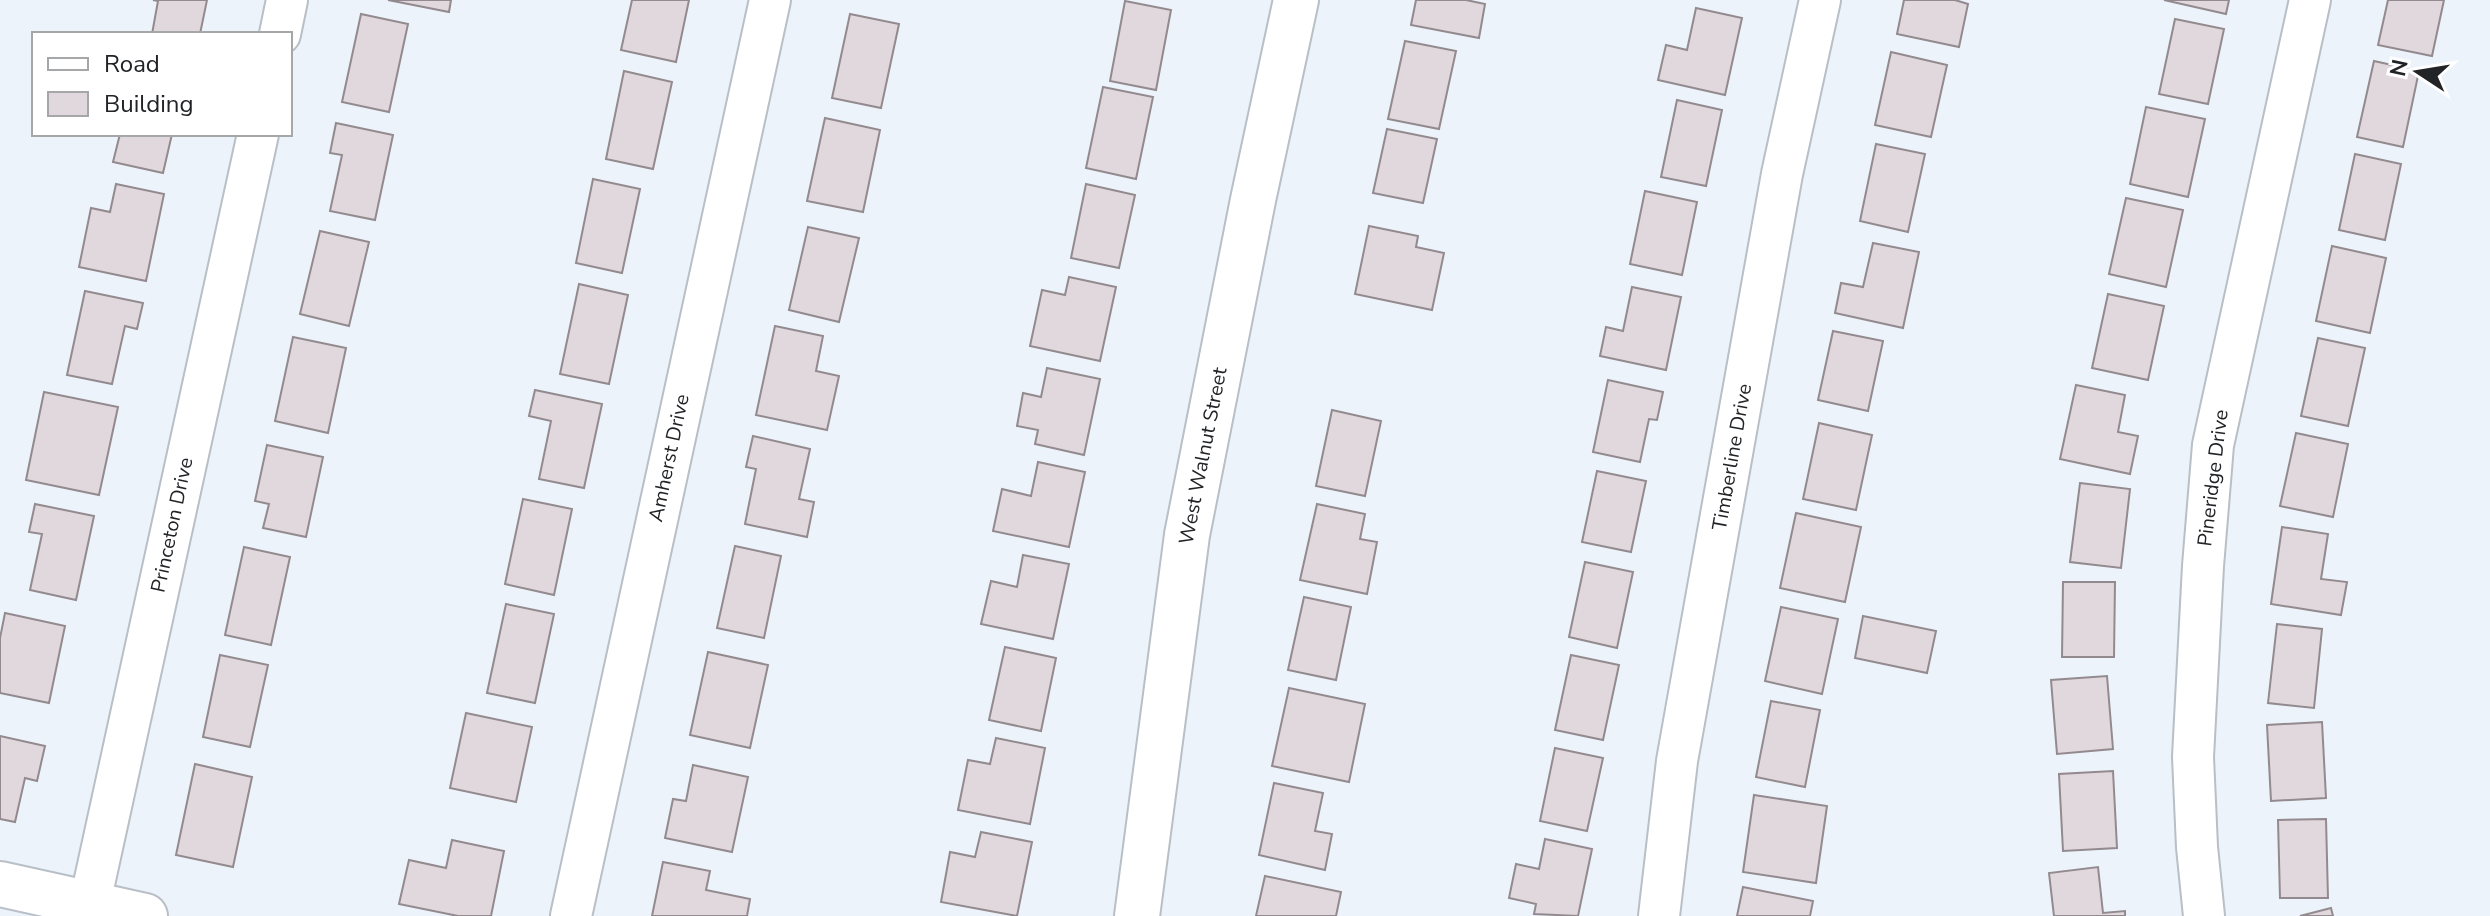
<svg xmlns="http://www.w3.org/2000/svg" width="2490" height="916" font-family="'Nunito Sans',sans-serif">
  <rect width="100%" height="100%" fill="#edf3fa"/>
  <g fill="#e1d8dd" stroke="#928a8e" stroke-width="2">
    <polygon points="153,0 207,0 200,34 152,34 158,1"/>
    <polygon points="388,0 451,0 449,12"/>
    <polygon points="632,0 689,0 676,62 621,50"/>
    <polygon points="1416,0 1466,0 1485,4 1479,38 1411,25"/>
    <polygon points="1904,0 1955,0 1968,4 1959,47 1897,34"/>
    <polygon points="2164,0 2229,0 2226,14"/>
    <polygon points="2388,0 2444,0 2432,56 2378,45"/>
    <polygon points="1125,1 1171,10 1156,90 1110,81"/>
    <polygon points="1696,8 1742,18 1725,95 1658,80 1666,45 1687,50"/>
    <polygon points="361,14 408,24 389,112 342,102"/>
    <polygon points="850,14 899,24 881,108 832,98"/>
    <polygon points="2175,19 2224,29 2208,104 2159,94"/>
    <polygon points="1405,41 1456,51 1439,129 1388,119"/>
    <polygon points="1891,52 1947,65 1931,137 1875,125"/>
    <polygon points="2374,61 2419,71 2403,147 2357,137"/>
    <polygon points="624,71 672,82 653,169 606,159"/>
    <polygon points="1103,87 1153,97 1136,179 1086,168"/>
    <polygon points="1677,100 1722,110 1706,186 1661,177"/>
    <polygon points="2146,107 2205,119 2188,197 2130,184"/>
    <polygon points="825,118 880,130 863,212 807,201"/>
    <polygon points="336,123 393,135 375,220 330,211 342,155 330,153"/>
    <polygon points="1387,129 1437,139 1423,203 1373,193"/>
    <polygon points="120,134 172,134 163,173 113,162"/>
    <polygon points="1876,144 1925,154 1908,232 1860,221"/>
    <polygon points="2355,154 2401,164 2385,240 2339,230"/>
    <polygon points="593,179 640,189 622,273 576,263"/>
    <polygon points="116,184 164,194 146,281 79,267 91,208 110,212"/>
    <polygon points="1086,184 1135,195 1119,268 1071,258"/>
    <polygon points="1645,191 1697,202 1682,275 1630,264"/>
    <polygon points="2126,198 2183,210 2166,287 2109,274"/>
    <polygon points="1369,226 1418,236 1416,247 1444,253 1432,310 1355,294"/>
    <polygon points="808,227 859,238 839,322 789,310"/>
    <polygon points="320,231 369,242 349,326 300,314"/>
    <polygon points="1873,243 1919,252 1903,328 1835,313 1841,283 1863,287"/>
    <polygon points="2332,246 2386,258 2370,333 2316,321"/>
    <polygon points="1069,277 1116,287 1100,361 1030,346 1042,290 1065,295"/>
    <polygon points="579,284 628,295 609,384 560,374"/>
    <polygon points="1632,287 1681,297 1666,370 1600,356 1606,327 1623,331"/>
    <polygon points="85,291 143,303 137,329 125,326 112,384 67,375"/>
    <polygon points="2108,294 2164,306 2148,380 2092,368"/>
    <polygon points="775,326 823,336 816,371 839,376 827,430 756,415"/>
    <polygon points="1833,331 1883,341 1868,411 1818,400"/>
    <polygon points="293,337 346,348 328,433 275,421"/>
    <polygon points="2318,338 2365,348 2348,426 2301,416"/>
    <polygon points="1047,368 1100,379 1084,455 1035,444 1038,430 1017,426 1023,393 1041,397"/>
    <polygon points="1608,380 1663,392 1657,420 1649,419 1640,462 1593,452"/>
    <polygon points="2076,385 2125,395 2118,432 2138,436 2130,474 2060,459"/>
    <polygon points="535,390 602,404 584,488 539,479 551,421 529,416"/>
    <polygon points="44,392 118,407 99,495 26,480"/>
    <polygon points="1332,410 1381,421 1365,496 1316,486"/>
    <polygon points="1819,423 1872,435 1856,510 1803,499"/>
    <polygon points="2296,433 2348,444 2333,517 2280,506"/>
    <polygon points="753,436 810,449 799,499 814,502 807,537 745,524 756,469 746,467"/>
    <polygon points="267,445 323,457 306,537 263,528 269,504 255,501"/>
    <polygon points="1038,462 1085,472 1069,547 993,531 1002,489 1031,496"/>
    <polygon points="1597,471 1646,481 1631,552 1582,542"/>
    <polygon points="2080,483 2130,489 2121,568 2070,562"/>
    <polygon points="523,499 572,509 554,595 505,584"/>
    <polygon points="35,504 94,516 76,600 30,590 42,534 29,532"/>
    <polygon points="1317,504 1365,514 1360,539 1377,542 1367,594 1300,580"/>
    <polygon points="1796,513 1861,527 1845,602 1780,588"/>
    <polygon points="2282,527 2328,534 2321,579 2347,582 2341,615 2271,604"/>
    <polygon points="735,546 781,556 764,638 717,628"/>
    <polygon points="244,547 290,557 271,645 225,635"/>
    <polygon points="1023,555 1069,564 1053,639 981,624 991,581 1017,587"/>
    <polygon points="1585,562 1633,572 1617,648 1569,637"/>
    <polygon points="2063,582 2115,582 2114,657 2062,657"/>
    <polygon points="1304,597 1351,607 1336,680 1288,670"/>
    <polygon points="506,604 554,614 535,703 487,693"/>
    <polygon points="1781,607 1838,619 1822,694 1765,681"/>
    <polygon points="5,613 65,626 49,703 0,693 0,638"/>
    <polygon points="1863,616 1936,631 1927,673 1855,658"/>
    <polygon points="2277,624 2322,629 2314,708 2268,703"/>
    <polygon points="1005,647 1056,658 1041,731 989,720"/>
    <polygon points="708,652 768,665 750,748 690,735"/>
    <polygon points="220,655 268,665 250,747 203,737"/>
    <polygon points="1571,655 1619,665 1603,740 1555,730"/>
    <polygon points="2107,676 2113,749 2057,754 2051,680"/>
    <polygon points="1289,688 1365,704 1349,782 1272,766"/>
    <polygon points="1771,701 1820,710 1805,787 1756,777"/>
    <polygon points="466,713 532,727 516,802 450,788"/>
    <polygon points="2322,722 2326,798 2271,801 2267,725"/>
    <polygon points="0,736 45,746 37,781 25,778 15,822 0,819"/>
    <polygon points="996,738 1045,748 1030,824 958,810 968,760 990,764"/>
    <polygon points="1555,748 1603,758 1587,831 1540,821"/>
    <polygon points="195,764 252,777 233,867 176,855"/>
    <polygon points="693,765 748,777 732,852 665,838 673,799 686,801"/>
    <polygon points="2113,771 2117,848 2063,851 2059,774"/>
    <polygon points="1274,783 1323,793 1315,831 1332,834 1325,870 1259,855"/>
    <polygon points="1754,795 1827,806 1816,883 1743,872"/>
    <polygon points="2326,819 2328,898 2280,898 2278,820"/>
    <polygon points="981,832 1032,842 1017,916 941,902 950,852 975,857"/>
    <polygon points="1545,839 1592,849 1578,916 1534,914 1536,904 1509,898 1516,864 1539,869"/>
    <polygon points="452,840 504,851 491,916 458,916 399,904 409,860 446,868"/>
    <polygon points="663,862 710,871 706,890 750,899 747,916 652,916"/>
    <polygon points="2098,867 2103,913 2125,911 2125,916 2054,916 2049,873"/>
    <polygon points="1265,876 1341,892 1336,916 1256,916"/>
    <polygon points="1743,887 1813,901 1810,916 1737,916"/>
    <polygon points="2331,908 2333,916 2300,916"/>
  </g>
  <g fill="none" stroke-linecap="round" stroke-linejoin="round">
    <defs>
      <g id="street">
        <polyline points="280,34 287,0"/>
        <polyline points="87,916 258,134"/>
        <polyline points="571,916 770,0"/>
        <polyline points="1659,916 1677,761 1782,174 1820,0"/>
        <polyline points="2204,916 2197,847 2193,757 2203,566 2213,445 2310,0"/>
      </g>
      <g id="secondary">
        <polyline points="0,884 145,916"/>
        <polyline points="1137,916 1187,535 1253,200 1296,0"/>
      </g>
    </defs>
    <use href="#street" stroke="#b9bfc6" stroke-width="44"/>
    <use href="#secondary" stroke="#b9bfc6" stroke-width="48"/>
    <use href="#street" stroke="#fff" stroke-width="40"/>
    <use href="#secondary" stroke="#fff" stroke-width="44"/>
  </g>
  <g text-anchor="middle" dominant-baseline="central" stroke-width="7" stroke-linejoin="round" paint-order="stroke">
    <g font-size="20" fill="#212326" stroke="#fff">
      <text transform="translate(1203 456) rotate(-79)">West Walnut Street</text>
      <text transform="translate(1732 457) rotate(-80)">Timberline Drive</text>
      <text transform="translate(669 458) rotate(-78)">Amherst Drive</text>
      <text transform="translate(2213 478) rotate(-83)">Pineridge Drive</text>
      <text transform="translate(172 525) rotate(-78)">Princeton Drive</text>
    </g>
  </g>
  <rect x="32" y="32" width="260" height="104" fill="#ffffff" stroke="#a6a7a8" stroke-width="2"/>
  <rect x="48" y="58" width="40" height="12" fill="#ffffff" stroke="#a6a7a8" stroke-width="2"/>
  <text x="104" y="72" font-size="24" fill="#212326">Road</text>
  <rect x="48" y="92" width="40" height="24" fill="#e1d8dd" stroke="#a6a7a8" stroke-width="2"/>
  <text x="104" y="112" font-size="24" fill="#212326">Building</text>
  <g transform="translate(2418 72) rotate(282)" stroke="#ffffff" stroke-width="6" paint-order="stroke">
  <path d="M0-6L14 30L0 20L-14 30Z" fill="#212326"/>
  <text y="-12" font-size="22" font-weight="bold" text-anchor="middle" fill="#212326">N</text>
  </g>
</svg>
